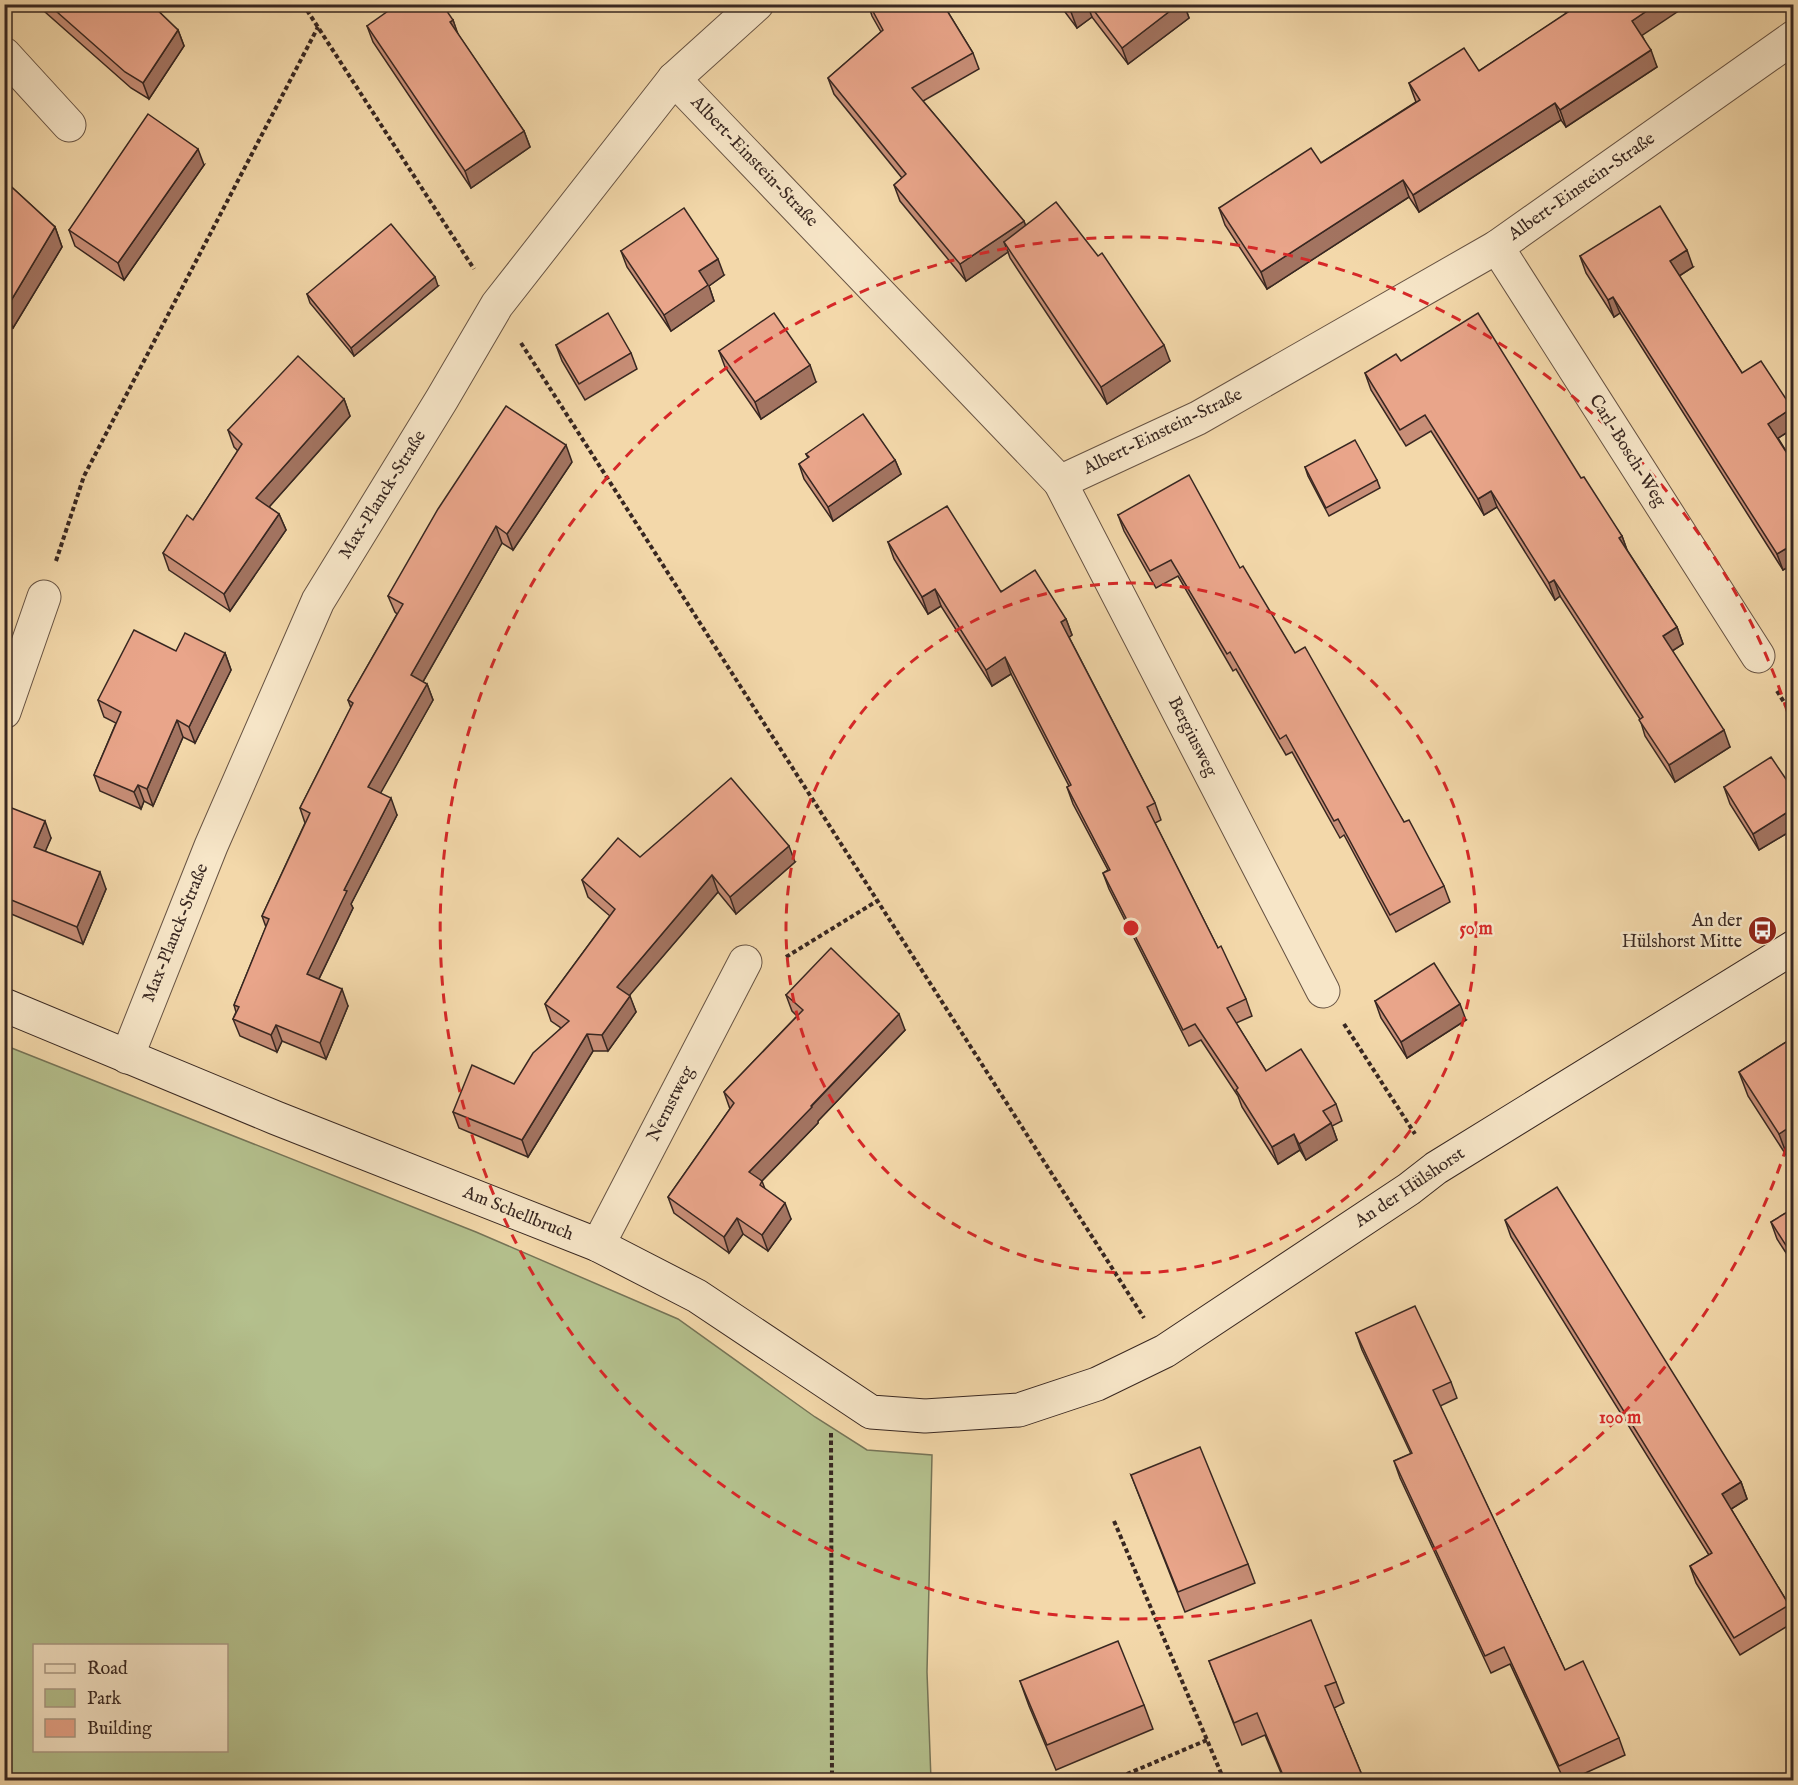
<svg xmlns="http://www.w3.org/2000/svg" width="1798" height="1785" font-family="'IM FELL English',serif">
  <rect width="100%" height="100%" fill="#f3d8aa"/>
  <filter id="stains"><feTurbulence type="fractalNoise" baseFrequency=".00333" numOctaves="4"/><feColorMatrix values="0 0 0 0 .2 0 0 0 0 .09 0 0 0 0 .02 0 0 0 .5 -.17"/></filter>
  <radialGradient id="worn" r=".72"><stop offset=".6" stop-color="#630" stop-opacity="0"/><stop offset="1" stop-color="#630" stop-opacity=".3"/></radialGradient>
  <path fill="#b4c08d" stroke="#767457" stroke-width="1.5" fill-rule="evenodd" d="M4 1045 476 1232 678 1319 815 1417 867 1450 932 1455 927 1672 931 1780H5ZM34 1646H226V1750H34Z"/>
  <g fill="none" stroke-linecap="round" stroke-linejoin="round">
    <defs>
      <g id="street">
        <polyline points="4,54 69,125"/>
        <polyline points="674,79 1060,482 1198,418 1497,247 1794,37"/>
        <polyline points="1497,247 1758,656"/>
        <polyline points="1060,482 1323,991"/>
        <polyline points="4,712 44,597"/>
        <polyline points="127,1057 211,846 318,601 442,399 497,305 674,79 757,4"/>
        <polyline points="598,1245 745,962"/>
      </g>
      <polyline id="secondary" points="4,1005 276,1118 598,1245 697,1296 871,1412 925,1416 1019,1410 1097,1384 1165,1351 1409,1189 1436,1168 1794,947"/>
    </defs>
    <use href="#street" stroke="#675343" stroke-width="35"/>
    <use href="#secondary" stroke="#382721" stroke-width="35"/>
    <g stroke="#382721" stroke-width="4" stroke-dasharray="4.5 3" stroke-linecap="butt">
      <polyline points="303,4 474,269"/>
      <polyline points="521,343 1144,1318"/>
      <polyline points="56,561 84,476 318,27"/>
      <polyline points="1777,691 1794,718"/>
      <polyline points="786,957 877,901"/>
      <polyline points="1344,1024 1415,1134"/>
      <polyline points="831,1433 832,1780"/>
      <polyline points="1114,1521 1224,1780"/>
      <polyline points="1113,1780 1207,1740"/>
    </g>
    <use href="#street" stroke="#f7e6c8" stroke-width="33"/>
    <use href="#secondary" stroke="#f7e6c8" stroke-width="33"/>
  </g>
  <g fill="#c88e77" stroke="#382721" stroke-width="1.5">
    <polygon points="36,4 151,4 178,30 184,46 149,99 131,88"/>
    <polygon points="868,4 943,4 973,53 979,69 923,101 1024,221 1025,226 1170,361 1107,404 1010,258 1008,252 966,281 900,201 894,185 902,178 834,94 828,78 881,32 872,16"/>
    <polygon points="1059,4 1184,4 1189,18 1128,64 1092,17 1077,28"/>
    <polygon points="1563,4 1642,35 1657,67 1566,127 1561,120 1419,212 1409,197 1267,289 1225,225 1219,208 1321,163 1416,102 1409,83 1479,71 1566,14"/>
    <polygon points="453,20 457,33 524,131 530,147 471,188 373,42 367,26"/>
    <polygon points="204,165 124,280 75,246 69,230"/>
    <polygon points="4,180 55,227 62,247 13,328 4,323"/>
    <polygon points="621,251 724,275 709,286 714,301 671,331 627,267"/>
    <polygon points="1580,256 1693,267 1679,276 1742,373 1792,408 1794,413 1794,428 1778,438 1794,464 1794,564 1783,570 1620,313 1614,317 1586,273"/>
    <polygon points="438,286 354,356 310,303 307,294"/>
    <polygon points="556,345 631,353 637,369 585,400 562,361"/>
    <polygon points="719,351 816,382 761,419 725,367"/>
    <polygon points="1401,361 1581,478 1622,536 1627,550 1677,627 1683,644 1672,651 1730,747 1675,782 1645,736 1640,719 1560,596 1555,600 1497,507 1484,515 1431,431 1406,446 1371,390 1365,373"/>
    <polygon points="344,399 350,416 269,507 279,514 286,530 230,611 169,570 163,553 193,520 238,451 234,447 228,430"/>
    <polygon points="806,454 895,460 901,474 833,521 804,479 799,464 808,458"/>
    <polygon points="572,462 513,550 502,543 423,682 427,684 433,700 380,793 397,815 351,904 353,908 319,979 348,1006 326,1059 282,1041 277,1052 240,1036 233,1019 236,1012 234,1005 266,927 262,916 305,823 300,808 351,708 348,700 397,614 395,612 388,596"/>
    <polygon points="1305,467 1377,480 1380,488 1329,516 1308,476"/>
    <polygon points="1118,515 1240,568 1404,822 1444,886 1450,902 1396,932 1344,835 1340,838 1292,752 1286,755 1236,669 1233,671 1178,576 1156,588 1124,531"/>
    <polygon points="888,542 1066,619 1072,635 1069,637 1155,803 1161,820 1155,823 1218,948 1246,999 1252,1016 1236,1023 1266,1071 1336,1104 1342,1121 1332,1126 1337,1140 1306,1160 1300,1150 1278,1164 1242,1107 1238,1096 1201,1040 1189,1046 1109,889 1103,873 1108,870 1073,804 1067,787 1069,786 1011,674 992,686 941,606 928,614 894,559"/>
    <polygon points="176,651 225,653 231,670 195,743 183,737 153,806 144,801 141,809 100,791 94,775 116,723 104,717 98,700"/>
    <polygon points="1724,787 1794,791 1794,829 1759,850 1730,804"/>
    <polygon points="4,805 51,838 45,851 106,889 83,944 4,911"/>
    <polygon points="640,857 795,862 736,914 718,892 629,995 636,1012 608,1051 593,1051 528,1157 459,1128 453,1112 514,1084 561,1028 551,1021 545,1004 610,916 588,897 582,880"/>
    <polygon points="786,995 905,1030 818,1121 818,1123 762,1181 765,1189 791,1219 768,1251 743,1234 729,1253 674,1213 668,1197 730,1109 724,1092 797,1016 792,1011"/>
    <polygon points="1375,1001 1466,1020 1407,1058 1381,1018"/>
    <polygon points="1794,1037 1794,1154 1788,1158 1748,1096 1739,1072"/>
    <polygon points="1794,1208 1794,1265 1777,1239 1771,1222"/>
    <polygon points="1505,1220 1741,1482 1747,1499 1731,1509 1789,1605 1794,1617 1794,1622 1740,1655 1696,1583 1690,1566 1709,1555 1511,1237"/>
    <polygon points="1356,1333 1451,1382 1457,1398 1440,1406 1565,1670 1619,1738 1625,1755 1570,1780 1564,1780 1510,1664 1491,1673 1400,1478 1394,1461 1411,1454 1362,1350"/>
    <polygon points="1131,1475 1248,1564 1255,1583 1185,1612"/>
    <polygon points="1209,1661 1336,1682 1344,1703 1334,1708 1364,1780 1284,1780 1265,1735 1242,1745"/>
    <polygon points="1020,1681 1144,1705 1153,1729 1056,1770 1029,1706"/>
  </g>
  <g fill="#a37461" stroke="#382721" stroke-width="1.5">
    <polygon points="1081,4 1087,4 1092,17 1077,28 1071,12"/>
    <polygon points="1179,4 1184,4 1189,18 1128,64 1122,48"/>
    <polygon points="1657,4 1689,4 1638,38 1632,21"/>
    <polygon points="453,20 459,37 450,22"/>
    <polygon points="178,30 184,46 149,99 143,83"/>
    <polygon points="1651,50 1657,67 1566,127 1560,110"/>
    <polygon points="1555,103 1561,120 1419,212 1413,195"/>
    <polygon points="524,131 530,147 471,188 465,171"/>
    <polygon points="198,149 204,165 124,280 118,263"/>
    <polygon points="1403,180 1409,197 1267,289 1261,272"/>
    <polygon points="1024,221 1030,238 1004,242 1008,252 966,281 960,264"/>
    <polygon points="55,227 62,247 13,328 6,309"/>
    <polygon points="1687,250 1693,267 1676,278 1670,261"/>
    <polygon points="718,259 724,275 709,286 714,301 671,331 664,315 699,271"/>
    <polygon points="435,277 438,286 354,356 351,348"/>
    <polygon points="1613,297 1620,313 1614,317 1608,300"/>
    <polygon points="1164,345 1170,361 1107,404 1101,387"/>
    <polygon points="810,365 816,382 761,419 755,402"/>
    <polygon points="344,399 350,416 262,515 256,498"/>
    <polygon points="1792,408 1794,413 1794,428 1775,440 1768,424"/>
    <polygon points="566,445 572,462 513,550 507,534"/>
    <polygon points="895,460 901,474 833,521 828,507"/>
    <polygon points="1491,491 1497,507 1484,515 1478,499"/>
    <polygon points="279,514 286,530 230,611 224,594"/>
    <polygon points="496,526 502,543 417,692 411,675"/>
    <polygon points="1622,536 1628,553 1619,538"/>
    <polygon points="1792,545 1794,549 1794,564 1783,570 1777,554"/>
    <polygon points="1554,580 1560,596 1555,600 1549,583"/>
    <polygon points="935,589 941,606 928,614 922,597"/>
    <polygon points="1066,619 1072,635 1067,639 1061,622"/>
    <polygon points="1677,627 1683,644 1669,653 1663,636"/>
    <polygon points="225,653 231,670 195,743 189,727"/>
    <polygon points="1005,657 1011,674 992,686 986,670"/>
    <polygon points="427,684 433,700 375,803 368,787"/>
    <polygon points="177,720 183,737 153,806 147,789"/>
    <polygon points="1724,730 1730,747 1675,782 1669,765"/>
    <polygon points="138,785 144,801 141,809 134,792"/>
    <polygon points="391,798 397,815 351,904 353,908 313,991 307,974 344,890"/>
    <polygon points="1794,808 1794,829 1759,850 1753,834"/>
    <polygon points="45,821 51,838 40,864 34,847"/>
    <polygon points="789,846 795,862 736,914 730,897"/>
    <polygon points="100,872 106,889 83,944 77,927"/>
    <polygon points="712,875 718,892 623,1003 617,987"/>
    <polygon points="342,989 348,1006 326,1059 320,1043"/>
    <polygon points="630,996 636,1012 608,1051 602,1035"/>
    <polygon points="1460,1004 1466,1020 1407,1058 1401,1042"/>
    <polygon points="899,1014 905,1030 818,1121 818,1123 755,1188 749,1172"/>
    <polygon points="276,1025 282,1041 277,1052 271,1035"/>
    <polygon points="587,1034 593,1051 528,1157 522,1140"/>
    <polygon points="1331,1123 1337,1140 1306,1160 1299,1144"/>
    <polygon points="1794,1124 1794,1154 1788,1158 1779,1134"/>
    <polygon points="1294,1134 1300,1150 1278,1164 1272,1147"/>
    <polygon points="785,1203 791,1219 768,1251 762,1235"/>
    <polygon points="737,1218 743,1234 729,1253 724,1237"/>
    <polygon points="1741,1482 1747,1499 1728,1511 1722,1494"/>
  </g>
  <g fill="#e9a58a" stroke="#382721" stroke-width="1.5">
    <polygon points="48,4 151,4 178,30 143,83 125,72"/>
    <polygon points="398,4 442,4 453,20 450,22 524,131 465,171 367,26"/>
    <polygon points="869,4 943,4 973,53 912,88 1024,221 960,264 894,185 906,174 828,78 883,30"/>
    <polygon points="1065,4 1081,4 1071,12"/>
    <polygon points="1089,4 1179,4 1122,48"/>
    <polygon points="1563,4 1657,4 1632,21 1651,50 1560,110 1555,103 1413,195 1403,180 1261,272 1219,208 1311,148 1321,163 1420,100 1409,83 1464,48 1479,71 1568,12"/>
    <polygon points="148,114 198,149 118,263 69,230"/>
    <polygon points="4,180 55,227 6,309 4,308"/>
    <polygon points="1056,202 1098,256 1102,253 1164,345 1101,387 1004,242"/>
    <polygon points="1660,206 1687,250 1670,261 1742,373 1761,361 1792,408 1768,424 1794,464 1794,547 1792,545 1777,554 1613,297 1608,300 1580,256"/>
    <polygon points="684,208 718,259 699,271 708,285 664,315 621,251"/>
    <polygon points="391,224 435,277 351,348 307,294"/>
    <polygon points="608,313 631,353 579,384 556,345"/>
    <polygon points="774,313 810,365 755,402 719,351"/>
    <polygon points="1478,313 1581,478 1584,477 1622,536 1619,538 1677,627 1663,636 1724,730 1669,765 1639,720 1643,717 1554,580 1549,583 1491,491 1478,499 1425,415 1400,430 1365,373 1396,354 1401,361"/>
    <polygon points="298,356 344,399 256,498 279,514 224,594 163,553 187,515 193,520 242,444 228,430"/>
    <polygon points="506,406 566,445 507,534 496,526 411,675 427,684 368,787 391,798 344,890 347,891 307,974 342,989 320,1043 276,1025 271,1035 233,1019 239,1007 234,1005 269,919 262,916 310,813 300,808 353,703 348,700 403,604 388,596 438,509"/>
    <polygon points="863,414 895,460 828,507 799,464 809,457 806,454"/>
    <polygon points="1355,440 1377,480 1326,508 1305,467"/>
    <polygon points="1189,475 1240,568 1243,566 1295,653 1305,647 1404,822 1409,820 1444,886 1390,915 1338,819 1334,821 1286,735 1280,739 1230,652 1227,654 1171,560 1150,571 1118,515"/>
    <polygon points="947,506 1001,592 1035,570 1066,619 1061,622 1155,803 1147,807 1218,948 1221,946 1246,999 1227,1008 1266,1071 1301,1049 1336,1104 1323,1111 1331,1123 1299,1144 1294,1134 1272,1147 1236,1090 1238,1088 1195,1024 1183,1030 1103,873 1110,870 1067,787 1071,785 1005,657 986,670 935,589 922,597 888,542"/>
    <polygon points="134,630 176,651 185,633 225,653 189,727 177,720 147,789 138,785 134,792 94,775 121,712 98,700"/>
    <polygon points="1771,757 1794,791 1794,808 1753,834 1724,787"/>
    <polygon points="731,778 789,846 730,897 712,875 617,987 630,996 602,1035 587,1034 522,1140 453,1112 472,1065 514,1084 533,1053 569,1021 545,1004 615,909 582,880 618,838 640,857"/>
    <polygon points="4,805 45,821 34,847 100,872 77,927 4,897"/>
    <polygon points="831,948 899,1014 811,1106 812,1107 749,1172 762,1181 760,1185 785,1203 762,1235 737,1218 724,1237 668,1197 734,1103 724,1092 803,1010 786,995"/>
    <polygon points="1434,963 1460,1004 1401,1042 1375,1001"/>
    <polygon points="1794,1037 1794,1124 1779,1134 1739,1072"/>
    <polygon points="1557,1187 1741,1482 1722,1494 1789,1605 1734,1638 1690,1566 1712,1553 1505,1220"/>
    <polygon points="1794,1208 1794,1258 1771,1222"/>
    <polygon points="1415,1306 1451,1382 1433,1390 1565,1670 1583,1661 1619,1738 1559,1766 1504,1647 1485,1656 1394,1461 1412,1453 1356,1333"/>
    <polygon points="1200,1447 1248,1564 1178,1592 1131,1475"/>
    <polygon points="1311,1620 1336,1682 1325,1686 1364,1780 1285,1780 1257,1713 1234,1723 1209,1661"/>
    <polygon points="1118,1641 1144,1705 1047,1745 1020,1681"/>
  </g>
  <g fill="none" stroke="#d62828" stroke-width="3" stroke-dasharray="10 8">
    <circle cx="1131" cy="928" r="345"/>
    <path d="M1792 1130A691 691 0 1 1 1792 726"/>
  </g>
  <defs>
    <symbol id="bus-disc" viewBox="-11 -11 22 22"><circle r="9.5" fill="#8f2418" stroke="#f7e6c8"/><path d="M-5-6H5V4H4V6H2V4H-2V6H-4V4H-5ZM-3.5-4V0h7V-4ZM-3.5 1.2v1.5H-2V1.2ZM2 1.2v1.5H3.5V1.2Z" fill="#fff"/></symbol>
  </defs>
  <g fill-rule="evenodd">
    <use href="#bus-disc" x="1746" y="914" width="33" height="33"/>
  </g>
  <g text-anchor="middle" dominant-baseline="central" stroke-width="5" stroke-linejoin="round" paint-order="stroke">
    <g font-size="18" fill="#382721" stroke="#f7e6c8">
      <text transform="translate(754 162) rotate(46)">Albert-Einstein-Straße</text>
      <text transform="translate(1582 187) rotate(-35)">Albert-Einstein-Straße</text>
      <text transform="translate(1163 432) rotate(-26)">Albert-Einstein-Straße</text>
      <text transform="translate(1627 451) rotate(58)">Carl-Bosch-Weg</text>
      <text transform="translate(383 495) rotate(-58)">Max-Planck-Straße</text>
      <text transform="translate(1192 737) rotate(63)">Bergiusweg</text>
      <text transform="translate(176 933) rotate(-68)">Max-Planck-Straße</text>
      <text transform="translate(671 1104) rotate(-63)">Nernstweg</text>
      <text transform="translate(1410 1188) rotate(-34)">An der Hülshorst</text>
      <text transform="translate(518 1214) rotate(22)">Am Schellbruch</text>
    </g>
    <g font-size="18" fill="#382721" stroke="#f7e6c8" text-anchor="end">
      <text x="1742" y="921">An der<tspan x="1742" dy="21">Hülshorst Mitte</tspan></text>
    </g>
  </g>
  <circle cx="1131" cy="928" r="9" fill="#d62828" stroke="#f7e6c8" stroke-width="3"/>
  <g font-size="18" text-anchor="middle" font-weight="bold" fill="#d62828" stroke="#f7e6c8" stroke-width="5" stroke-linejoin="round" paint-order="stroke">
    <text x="1476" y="934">50 m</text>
    <text x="1620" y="1423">100 m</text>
  </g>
  <rect width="1798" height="1785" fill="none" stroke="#f3d8aa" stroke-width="24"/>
  <rect x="6" y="6" width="1786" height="1773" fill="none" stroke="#382721" stroke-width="3"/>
  <rect x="12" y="12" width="1774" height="1761" fill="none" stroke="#382721" stroke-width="1.5"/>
  <rect x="33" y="1644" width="195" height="108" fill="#f7e6c8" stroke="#ab9a85" stroke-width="1.5"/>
  <rect x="45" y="1664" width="30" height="9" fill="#f7e6c8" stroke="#ab9a85" stroke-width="1.5"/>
  <text x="87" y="1674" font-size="18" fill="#382721">Road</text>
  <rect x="45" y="1689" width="30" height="18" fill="#b4c08d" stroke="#ab9a85" stroke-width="1.5"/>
  <text x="87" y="1704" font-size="18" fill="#382721">Park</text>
  <rect x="45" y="1719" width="30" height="18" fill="#e9a58a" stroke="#ab9a85" stroke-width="1.5"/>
  <text x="87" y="1734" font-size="18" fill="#382721">Building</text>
  <rect width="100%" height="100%" filter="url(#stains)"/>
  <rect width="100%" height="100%" fill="url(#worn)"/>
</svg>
